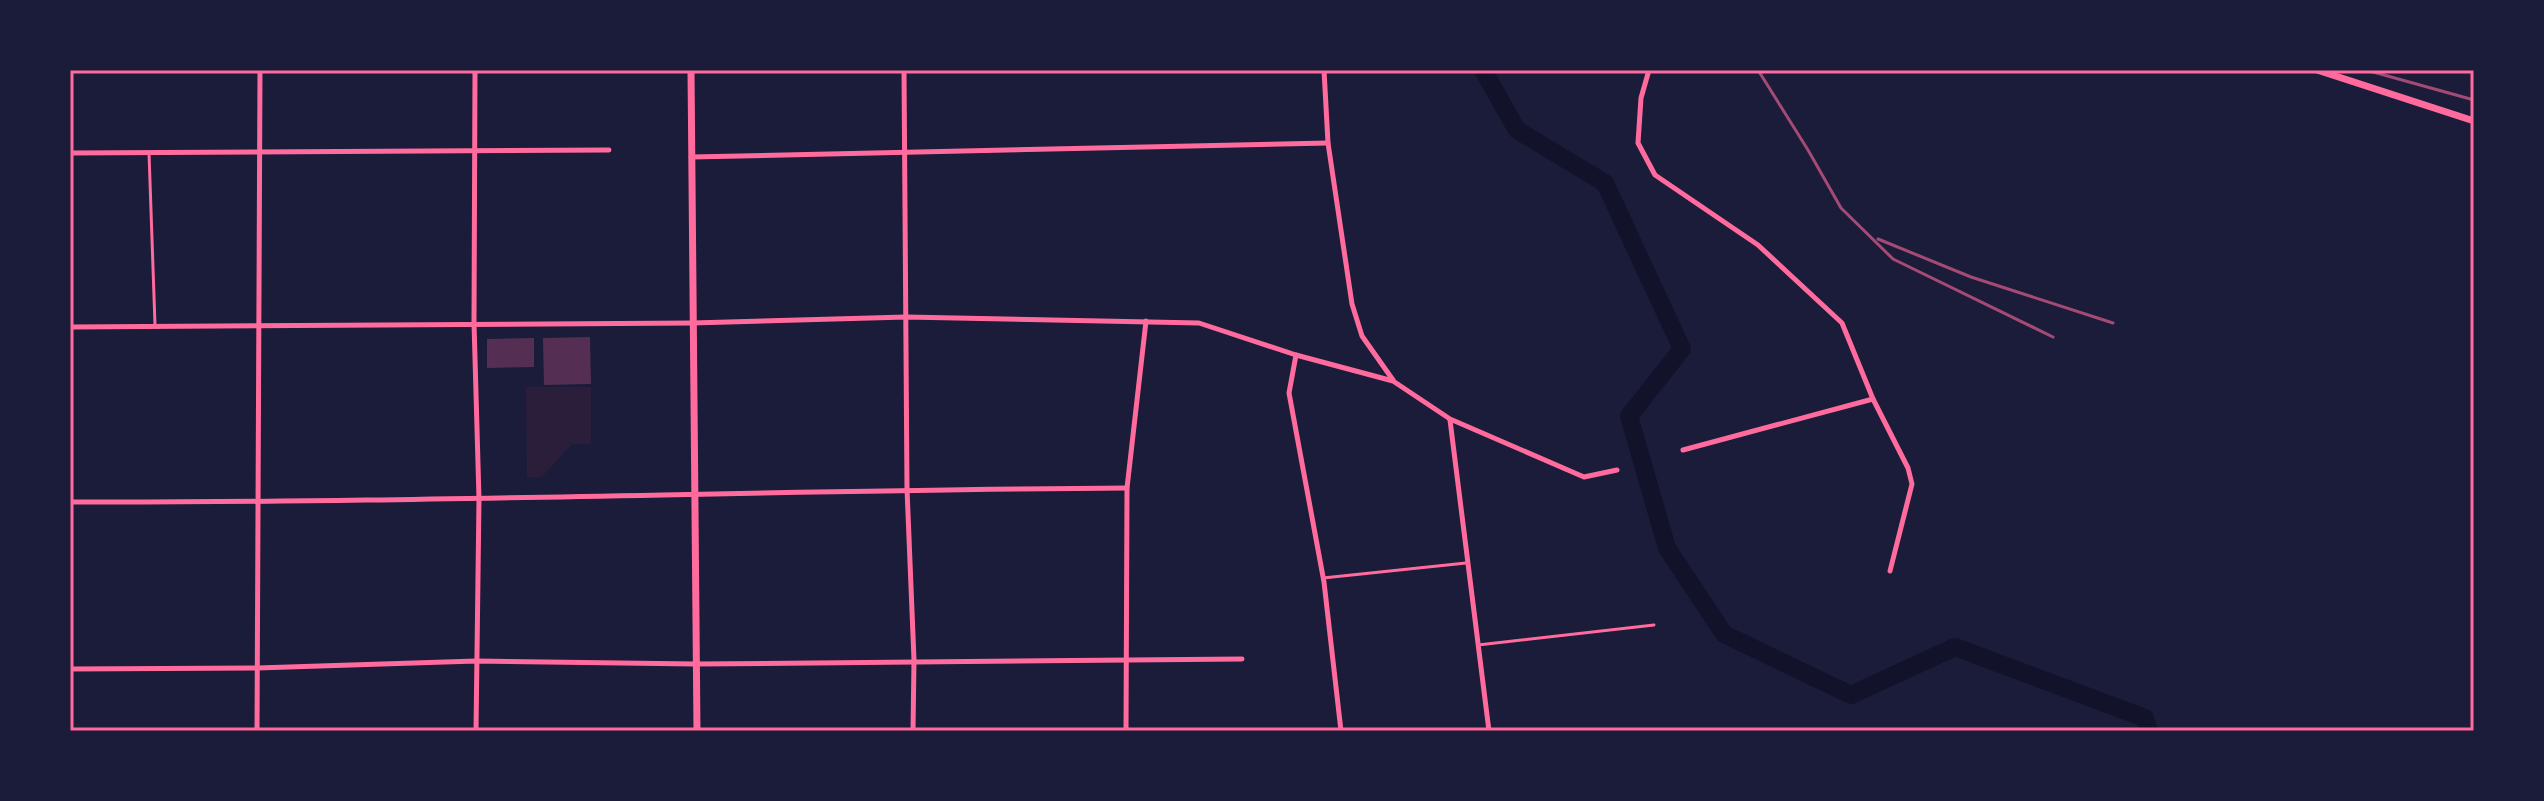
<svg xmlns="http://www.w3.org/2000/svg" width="2544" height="801" font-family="'Golos Text',sans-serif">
  <rect width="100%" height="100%" fill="#1b1b3a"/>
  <polygon fill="#2a1e3b" points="526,387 591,387 591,444 572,444 542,477 527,477"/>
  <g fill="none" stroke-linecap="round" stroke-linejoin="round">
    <polyline stroke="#12122b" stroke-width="18" points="1483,70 1517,130 1605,183 1682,349 1629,416 1667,548 1724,634 1851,695 1955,647 2145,718 2149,731"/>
  </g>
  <g fill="#542f53">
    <polygon points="590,337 591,384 544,385 543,338"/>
    <polygon points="534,338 534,367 487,368 487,339"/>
  </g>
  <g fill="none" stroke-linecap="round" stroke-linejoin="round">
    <g stroke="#ff6b9d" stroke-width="3">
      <polyline points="149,153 155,325"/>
      <polyline points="1323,578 1466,563"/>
      <polyline points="1478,645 1654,625"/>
    </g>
    <g stroke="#ff6b9d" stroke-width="5">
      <polyline points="475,70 474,323 479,499 476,731"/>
      <polyline points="904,70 907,489 914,660 913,731"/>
      <polyline points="1324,70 1328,143 1352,304 1362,336 1393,380"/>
      <polyline points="1649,70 1641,98 1638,143 1655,175 1758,245 1842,323 1873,399 1908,468 1912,484 1890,571"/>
      <polyline points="70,153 609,150"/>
      <polyline points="691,157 1328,143"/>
      <polyline points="70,327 692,323 906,317 1199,323 1296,355 1393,381 1450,419 1584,477 1617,470"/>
      <polyline points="1296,355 1289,393 1324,582 1341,731"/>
      <polyline points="1450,420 1489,731"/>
      <polyline points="1683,450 1873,399"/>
      <path d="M70 502C423 503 775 490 1127 488"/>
      <polyline points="70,669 257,668 476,661 696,664 1242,659"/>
      <polyline points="257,731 260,70"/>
      <polyline points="1126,731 1127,488 1146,321"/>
      <polyline points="1659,731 1671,731"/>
    </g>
    <g stroke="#ff6b9d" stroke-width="7">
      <polyline points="691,70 697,731"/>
      <polyline points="2317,70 2474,121"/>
    </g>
    <g stroke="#a44b75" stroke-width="3">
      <polyline points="1758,70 1808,150 1841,208 1893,259 2053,337"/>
      <polyline points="2366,70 2474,100"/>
      <polyline points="1878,239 1971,277 2113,323"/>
    </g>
  </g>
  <rect width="2544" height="801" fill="none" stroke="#1b1b3a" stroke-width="144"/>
  <rect x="72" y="72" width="2400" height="657" fill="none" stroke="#ff6b9d" stroke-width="3"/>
</svg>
